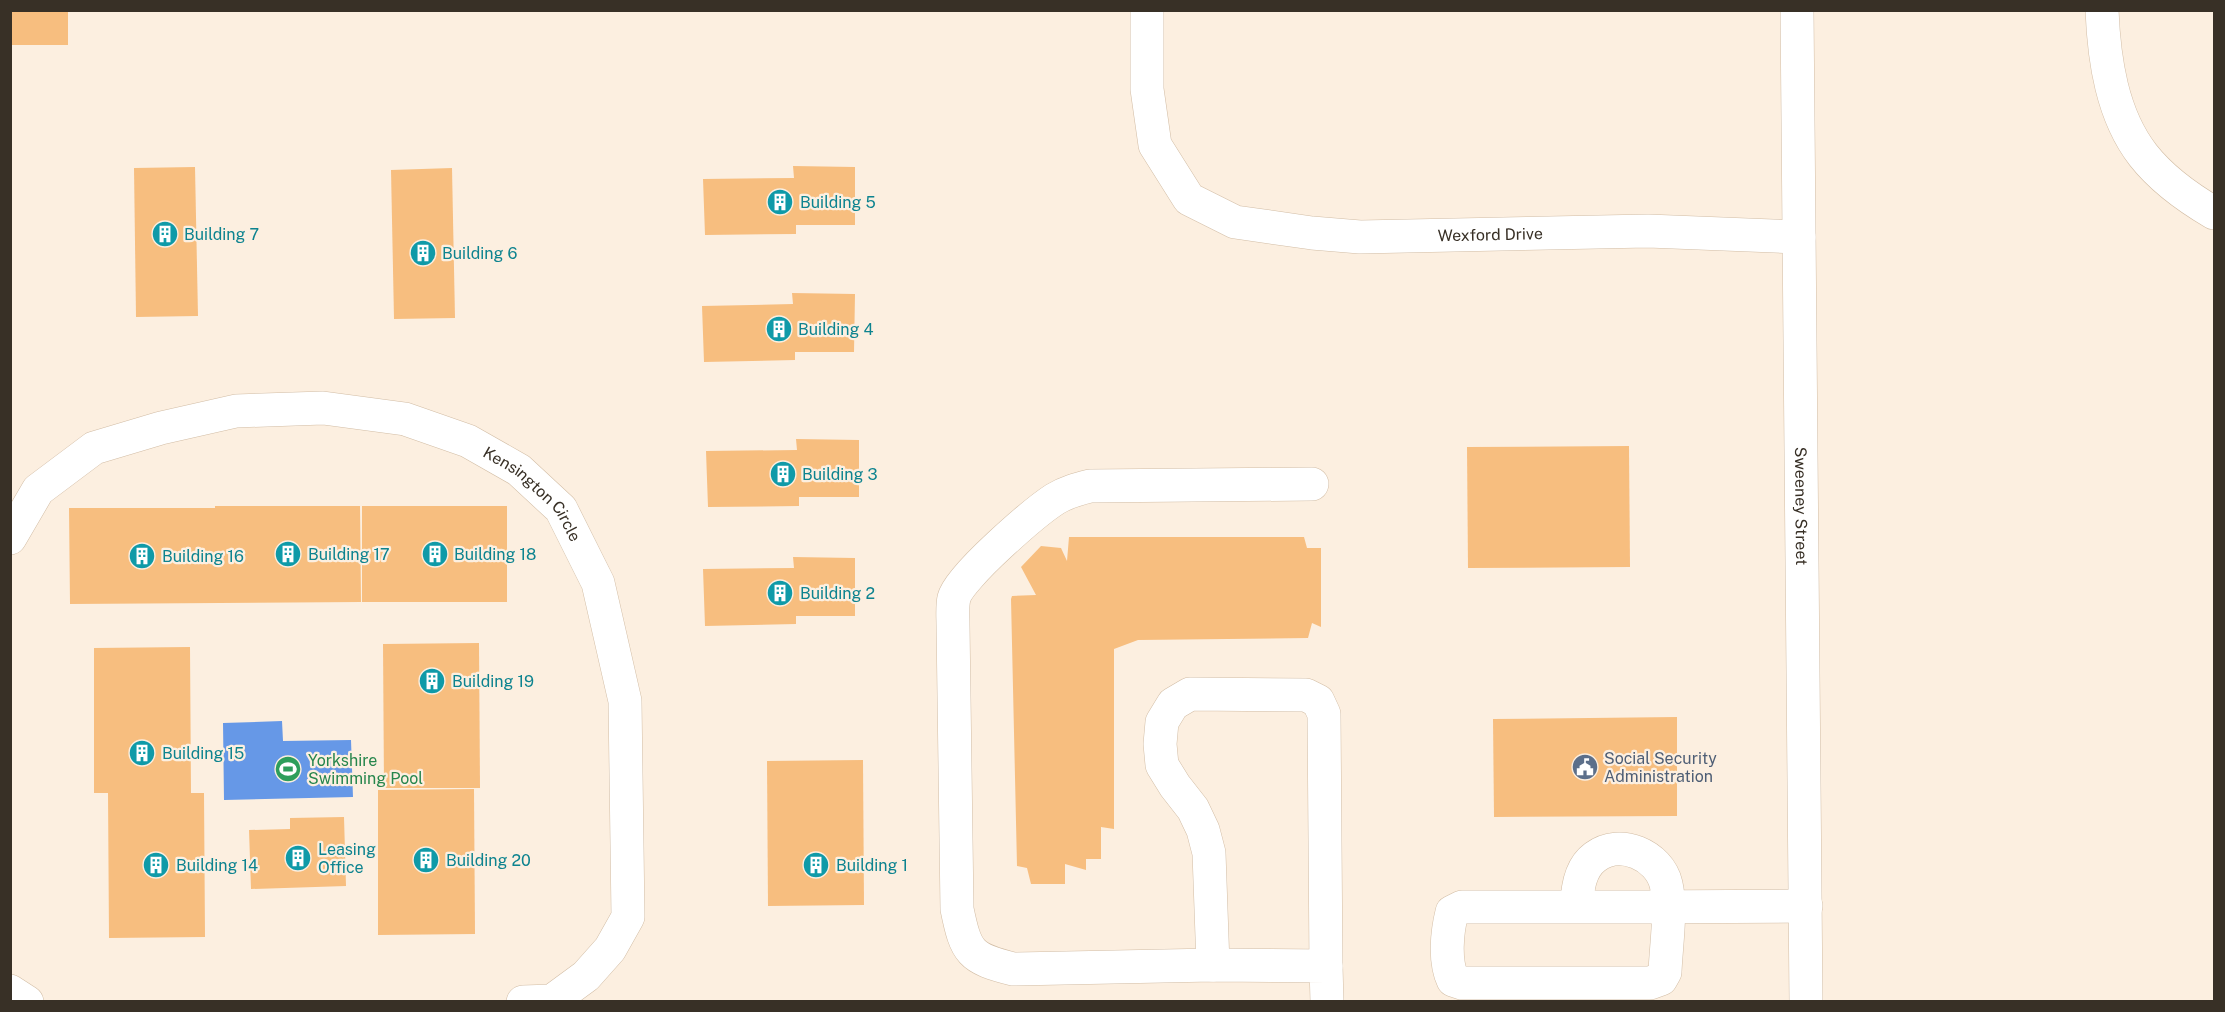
<svg xmlns="http://www.w3.org/2000/svg" width="2225" height="1012" font-family="'Public Sans',sans-serif">
  <rect width="100%" height="100%" fill="#fcefe0"/>
  <polygon fill="#6698e7" points="282,721 283,741 351,740 353,797 224,800 223,723"/>
  <g fill="#f7be7f">
    <rect x="10" y="10" width="58" height="35"/>
    <polygon points="793,166 855,167 855,225 796,225 796,234 705,235 703,179 794,178"/>
    <polygon points="195,167 198,316 136,317 134,168"/>
    <polygon points="452,168 455,318 394,319 391,170"/>
    <polygon points="792,293 855,294 854,352 795,352 795,360 704,362 702,306 793,304"/>
    <polygon points="796,439 859,440 859,497 799,497 799,506 708,507 706,451 797,450"/>
    <polygon points="1629,446 1630,567 1468,568 1467,447"/>
    <polygon points="215,506 360,506 361,602 70,604 69,508 215,508"/>
    <rect x="362" y="506" width="145" height="96"/>
    <polygon points="1069,537 1304,537 1307,548 1321,548 1321,627 1312,623 1308,638 1138,640 1114,649 1114,829 1101,827 1101,859 1086,859 1086,870 1065,864 1065,884 1031,884 1027,868 1017,866 1011,599 1012,596 1036,595 1021,567 1041,546 1061,548 1067,561"/>
    <polygon points="793,557 855,558 855,616 796,616 796,624 705,626 703,569 794,568"/>
    <polygon points="479,643 480,788 384,788 383,644"/>
    <polygon points="190,647 191,793 204,793 205,937 109,938 108,793 94,793 94,648"/>
    <polygon points="1677,717 1677,816 1494,817 1493,719"/>
    <polygon points="863,760 864,905 768,906 767,761"/>
    <polygon points="474,789 475,934 378,935 378,790"/>
    <polygon points="344,817 346,886 251,889 249,830 290,829 290,818"/>
  </g>
  <g fill="none" stroke-linecap="round" stroke-linejoin="round">
    <defs>
      <g id="minor">
        <path id="s1" d="M1147 10V89L1155 145 1189 199 1235 222 1312 233 1360 237 1648 231 1799 237"/>
        <path id="s2" d="M1797 10 1806 1002"/>
        <path d="M2102 10C2104 60 2112 115 2143 155 2161 178 2190 199 2214 213"/>
        <path d="M1312 484 1090 486C1078 489 1066 492 1055 499 1035 512 959 577 954 598 952 606 953 617 953 625L957 909C966 953 970 958 1013 969L1213 965 1326 966 1327 1002"/>
        <path id="s3" d="M10 538 38 490 94 448 161 428 236 411 323 408 405 419 468 441 519 470 561 509 598 583 625 701 628 917 610 949 586 976 552 1001 523 1002"/>
        <path d="M1577 907C1577 889 1580 868 1595 857 1620 838 1659 855 1666 884 1672 909 1666 946 1665 972L1661 979 1650 983H1462L1453 980C1444 961 1447 932 1452 912L1462 907C1577 907 1691 907 1806 906"/>
        <polyline points="1213,965 1209,853 1203,830 1193,809 1175,786 1162,765 1160,744 1162,722 1173,704 1190,694 1306,695 1318,701 1324,714 1326,966"/>
        <polyline points="10,991 27,1002"/>
      </g>
    </defs>
    <use href="#minor" stroke="#d2bda5" stroke-width="34"/>
    <use href="#minor" stroke="#fff" stroke-width="33"/>
  </g>
  <defs>
    <symbol id="building-disc" viewBox="-11 -11 22 22"><circle r="9.5" fill="#0f9aa8" stroke="#fcefe0"/><path d="M-4-6H4V6H1V3H-1V6H-4ZM-2.5-4.3h1.7v1.8h-1.7ZM.8-4.3h1.7v1.8H.8ZM-2.5-1h1.7V.8h-1.7ZM.8-1h1.7V.8H.8Z" fill="#fff"/></symbol>
    <symbol id="civic-disc" viewBox="-11 -11 22 22"><circle r="9.5" fill="#5c6f8a" stroke="#fcefe0"/><path d="M-.6-6.5H3V-4.5H.6V-3L4-1V1h2V6H-6V1h2V-1L-.6-3ZM-1.2 2.5V6h2.4V2.5Z" fill="#fff"/></symbol>
    <symbol id="stadium-disc" viewBox="-11 -11 22 22"><circle r="9.5" fill="#2e9e5b" stroke="#fcefe0"/><path d="M0-5a6.5 5 0 1 0 0 10a6.5 5 0 1 0 0-10ZM-3.5-1.8h7v3.6h-7Z" fill="#fff"/></symbol>
  </defs>
  <g fill-rule="evenodd">
    <use href="#building-disc" x="765" y="187" width="30" height="30"/>
    <use href="#building-disc" x="150" y="219" width="30" height="30"/>
    <use href="#building-disc" x="408" y="238" width="30" height="30"/>
    <use href="#building-disc" x="764" y="314" width="30" height="30"/>
    <use href="#building-disc" x="768" y="459" width="30" height="30"/>
    <use href="#building-disc" x="273" y="539" width="30" height="30"/>
    <use href="#building-disc" x="420" y="539" width="30" height="30"/>
    <use href="#building-disc" x="127" y="541" width="30" height="30"/>
    <use href="#building-disc" x="765" y="578" width="30" height="30"/>
    <use href="#building-disc" x="417" y="666" width="30" height="30"/>
    <use href="#building-disc" x="127" y="738" width="30" height="30"/>
    <use href="#civic-disc" x="1570" y="752" width="30" height="30"/>
    <use href="#stadium-disc" x="273" y="754" width="30" height="30"/>
    <use href="#building-disc" x="283" y="843" width="30" height="30"/>
    <use href="#building-disc" x="411" y="845" width="30" height="30"/>
    <use href="#building-disc" x="141" y="850" width="30" height="30"/>
    <use href="#building-disc" x="801" y="850" width="30" height="30"/>
  </g>
  <g text-anchor="middle" dominant-baseline="central" stroke-width="4.5" stroke-linejoin="round" paint-order="stroke">
    <g font-size="16" fill="#0d838f" stroke="#fcefe0" text-anchor="start">
      <text x="800" y="202">Building 5</text>
      <text x="184" y="234">Building 7</text>
      <text x="442" y="253">Building 6</text>
      <text x="798" y="329">Building 4</text>
      <text x="802" y="474">Building 3</text>
      <text x="308" y="554">Building 17</text>
      <text x="454" y="554">Building 18</text>
      <text x="162" y="556">Building 16</text>
      <text x="800" y="593">Building 2</text>
      <text x="452" y="681">Building 19</text>
      <text x="162" y="753">Building 15</text>
      <text x="318" y="849">Leasing<tspan x="318" dy="18">Office</tspan></text>
      <text x="446" y="860">Building 20</text>
      <text x="176" y="865">Building 14</text>
      <text x="836" y="865">Building 1</text>
    </g>
    <g font-size="16" fill="#383026" stroke="#fcefe0">
      <text stroke="none"><textPath href="#s1" startOffset="507">Wexford Drive</textPath></text>
      <text stroke="none"><textPath href="#s3" startOffset="594">Kensington Circle</textPath></text>
      <text stroke="none"><textPath href="#s2" startOffset="496">Sweeney Street</textPath></text>
    </g>
    <g font-size="16" fill="#4e5e75" stroke="#fcefe0" text-anchor="start">
      <text x="1604" y="758">Social Security<tspan x="1604" dy="18">Administration</tspan></text>
    </g>
    <g font-size="16" fill="#27864d" stroke="#fcefe0" text-anchor="start">
      <text x="308" y="760">Yorkshire<tspan x="308" dy="18">Swimming Pool</tspan></text>
    </g>
  </g>
  <rect width="2225" height="1012" fill="none" stroke="#383026" stroke-width="24"/>
</svg>
